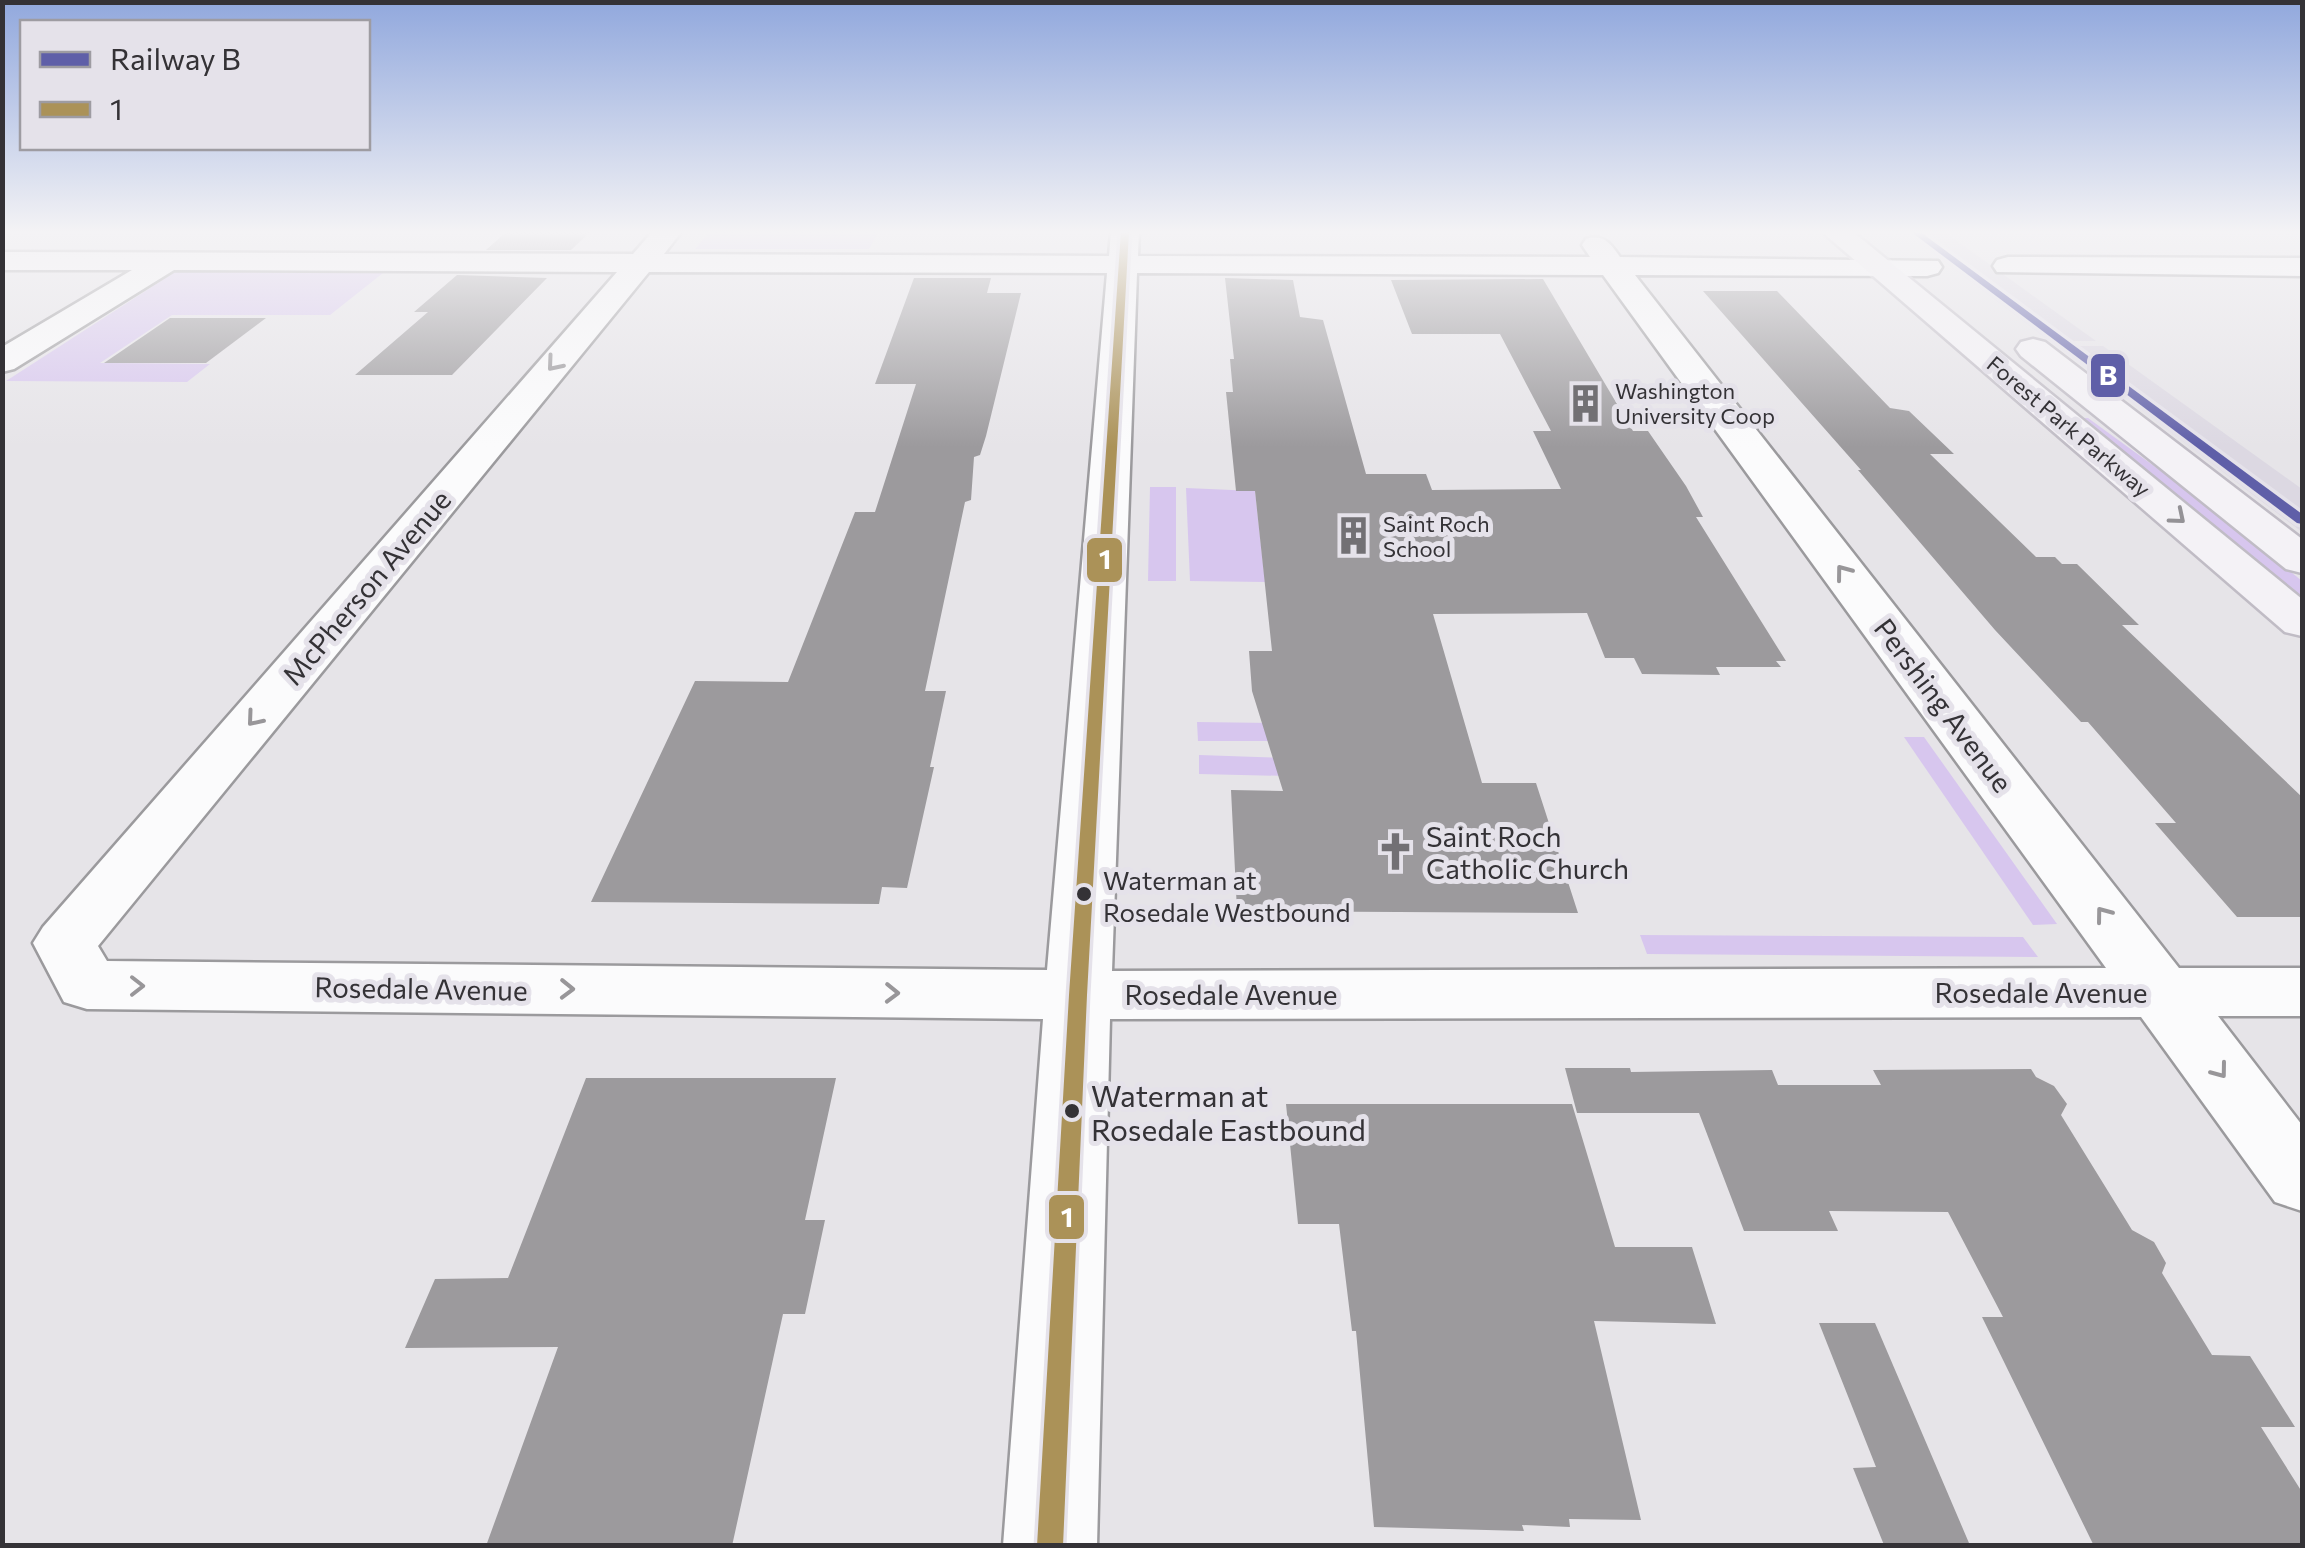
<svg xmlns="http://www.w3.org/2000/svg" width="2305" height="1548" font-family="Commissioner,sans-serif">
  <rect width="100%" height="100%" fill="#e6e4e8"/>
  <g fill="#dcd8e2">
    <polygon points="1904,231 1943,231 2096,341 2050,341"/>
    <polygon points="2058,346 2103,346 2302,489 2302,532"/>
  </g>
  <g fill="#d7c6ee">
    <polygon points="710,231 879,231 869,249 695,249"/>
    <polygon points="175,272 197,272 383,273 330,315 172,315 100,363 210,364 187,382 6,381"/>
    <polygon points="2078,418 2088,418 2209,506 2302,581 2302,601"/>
    <polygon points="1150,487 1176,487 1176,581 1148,581"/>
    <polygon points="1186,488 1255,491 1265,582 1190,581"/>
    <polygon points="1197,722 1280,723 1268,741 1198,741"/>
    <polygon points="1904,737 1924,737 2057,924 2033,925"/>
    <polygon points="1199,755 1286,758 1288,776 1199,774"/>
    <polygon points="1640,935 2023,937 2038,957 1647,954"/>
  </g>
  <g fill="#9c9a9d">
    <polygon points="527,231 591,231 571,250 486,250 505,233"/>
    <polygon points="457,275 547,278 452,375 355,375 428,312 414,312"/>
    <polygon points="914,278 991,278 987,293 1021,293 986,436 980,455 974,457 971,500 965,502 925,691 946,691 930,767 934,767 907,888 882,887 879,904 591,902 695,681 788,682 855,512 875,512 916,384 875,384"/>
    <polygon points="1225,278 1293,280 1300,317 1323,320 1366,474 1426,474 1432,490 1561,489 1533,431 1551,431 1500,334 1412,334 1391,280 1543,279 1633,431 1648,431 1686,486 1703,517 1696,517 1786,661 1776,661 1781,667 1716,667 1720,675 1642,674 1634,658 1605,658 1587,613 1433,614 1482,783 1536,783 1578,913 1237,911 1231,790 1283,791 1252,691 1249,651 1272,651 1255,491 1236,491 1226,392 1233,392 1230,359 1234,359"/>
    <polygon points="1703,291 1777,291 1890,408 1909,411 1954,454 1930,454 2036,557 2055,557 2062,564 2077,564 2139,625 2122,625 2302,797 2302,917 2237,917 2155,823 2176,823 2088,722 2081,722 1995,630 1858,470 1861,470"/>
    <polygon points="170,318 266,318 206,363 104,363"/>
    <polygon points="1565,1068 1630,1068 1631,1072 1772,1070 1778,1085 1881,1085 1873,1070 2031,1069 2036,1077 2054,1086 2067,1104 2061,1115 2132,1230 2154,1242 2166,1263 2162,1273 2212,1355 2250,1356 2295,1427 2261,1427 2302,1492 2302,1546 2094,1546 1982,1317 2003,1317 1948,1212 1829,1211 1838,1231 1744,1231 1699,1113 1577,1113"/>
    <polygon points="586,1078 836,1078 805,1220 825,1220 805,1314 783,1314 732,1546 486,1546 558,1347 405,1348 435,1279 508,1278"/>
    <polygon points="1286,1104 1572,1104 1615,1247 1692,1247 1716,1324 1594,1321 1641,1520 1569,1519 1570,1527 1522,1525 1524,1531 1374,1527 1356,1331 1352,1331 1339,1224 1298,1224"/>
    <polygon points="1819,1323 1875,1323 1969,1543 1884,1545 1853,1468 1876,1467"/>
  </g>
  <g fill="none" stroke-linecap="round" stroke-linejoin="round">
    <defs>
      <g id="minor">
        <path d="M653 231H682L664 254 1109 256 1111 231H1139L1138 256 1590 257 1582 245 1586 239C1604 234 1610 243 1620 257L1938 261 1942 267 1938 273 1927 276 1635 275 2179 968H2302V1016H2218L2302 1125V1211L2275 1202 2141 1017 1110 1019 1097 1546H1003L1043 1019 87 1009 64 1002 33 943 43 927 617 272 174 270 14 369 2 372V347L132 270H2V252L633 254ZM649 272 1107 273 1047 970 107 961 98 946ZM1137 273 1603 275 2106 968 1112 971Z"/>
        <polygon points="2008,257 2302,258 2302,276 1997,272 1993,266 1997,260"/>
      </g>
      <g id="major">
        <polygon points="1821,231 1852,231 2302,599 2302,636 2285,632"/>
        <polygon points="2033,339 2045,342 2302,539 2302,573 2286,569 2021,356 2016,349 2021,342"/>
      </g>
    </defs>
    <use href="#minor" stroke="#9b9a9d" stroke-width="5"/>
    <use href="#major" stroke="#c0bcc5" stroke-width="5"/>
    <use href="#minor" fill="#fbfbfc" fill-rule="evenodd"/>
    <use href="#major" fill="#f4f2f6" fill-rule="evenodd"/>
    <defs>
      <polygon id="bus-1" points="1121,231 1129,231 1087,995 1063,1546 1037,1546 1069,995"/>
    </defs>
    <use href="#bus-1" stroke="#e5e2ea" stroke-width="7"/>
    <use href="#bus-1" fill="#ab9258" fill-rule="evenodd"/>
    <defs>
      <polygon id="rail-1" points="1910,231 1919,231 2302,514 2302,524 2297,523"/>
    </defs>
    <use href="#rail-1" stroke="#e5e2ea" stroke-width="7"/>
    <use href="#rail-1" fill="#5f5fa8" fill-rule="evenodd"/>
  </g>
  <defs><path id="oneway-chevron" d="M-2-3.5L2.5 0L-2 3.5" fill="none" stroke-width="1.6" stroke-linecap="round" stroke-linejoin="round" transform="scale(2.5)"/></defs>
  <g stroke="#989699">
    <use href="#oneway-chevron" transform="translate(554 364) rotate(130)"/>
    <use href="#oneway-chevron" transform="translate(1843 572) rotate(-127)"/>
    <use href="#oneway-chevron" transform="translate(254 719) rotate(130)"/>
    <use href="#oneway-chevron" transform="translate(2103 914) rotate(-127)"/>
    <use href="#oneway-chevron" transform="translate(137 986)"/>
    <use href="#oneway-chevron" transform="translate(567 989) rotate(1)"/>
    <use href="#oneway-chevron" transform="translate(892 993) rotate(1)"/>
    <use href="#oneway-chevron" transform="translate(2220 1071) rotate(53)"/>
  </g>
  <use stroke="#949296" href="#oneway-chevron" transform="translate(2178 517) rotate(40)"/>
  <linearGradient id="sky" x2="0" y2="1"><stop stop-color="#91a8dd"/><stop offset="0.52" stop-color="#f4f3f5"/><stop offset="1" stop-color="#f4f3f5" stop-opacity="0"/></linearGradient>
  <rect width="2305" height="447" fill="url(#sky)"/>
  <defs>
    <symbol id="building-bare" viewBox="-9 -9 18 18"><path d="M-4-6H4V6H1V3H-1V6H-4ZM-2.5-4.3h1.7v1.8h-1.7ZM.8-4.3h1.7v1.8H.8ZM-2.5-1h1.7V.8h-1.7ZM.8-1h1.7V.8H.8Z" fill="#727074" stroke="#e5e2ea" stroke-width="2.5" paint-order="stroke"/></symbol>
    <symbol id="church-bare" viewBox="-9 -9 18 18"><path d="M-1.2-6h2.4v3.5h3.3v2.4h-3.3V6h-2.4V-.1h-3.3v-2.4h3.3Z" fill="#727074" stroke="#e5e2ea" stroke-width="2.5" paint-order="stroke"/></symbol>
  </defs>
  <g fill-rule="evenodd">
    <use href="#building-bare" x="1558" y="376" width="55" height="55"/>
    <use href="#building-bare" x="1326" y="508" width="55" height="55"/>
    <use href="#church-bare" x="1368" y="824" width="55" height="55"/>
  </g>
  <g fill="#343236" stroke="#e5e2ea" stroke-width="4">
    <circle cx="1084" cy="894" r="9"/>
    <circle cx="1072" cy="1111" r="9"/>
  </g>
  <g text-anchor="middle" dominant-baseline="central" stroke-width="10" stroke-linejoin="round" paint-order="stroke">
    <g font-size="22" fill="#343236" stroke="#e5e2ea" text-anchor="start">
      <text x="1615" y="390">Washington<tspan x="1615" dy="25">University Coop</tspan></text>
      <text x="1383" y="523">Saint Roch<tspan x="1383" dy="25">School</tspan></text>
    </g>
    <g font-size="22" fill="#343236" stroke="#e5e2ea">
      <text transform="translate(2069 426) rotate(40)">Forest Park Parkway</text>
    </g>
    <g font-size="26" fill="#343236" stroke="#e5e2ea" text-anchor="start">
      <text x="1103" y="879">Waterman at<tspan x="1103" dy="32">Rosedale Westbound</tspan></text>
    </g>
    <g font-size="28" fill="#343236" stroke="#e5e2ea">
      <text transform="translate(366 587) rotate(-50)">McPherson Avenue</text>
      <text transform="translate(1944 705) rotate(53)">Pershing Avenue</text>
      <text transform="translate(421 988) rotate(1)">Rosedale Avenue</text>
      <text x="2041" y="992">Rosedale Avenue</text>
      <text x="1231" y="994">Rosedale Avenue</text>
    </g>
    <g font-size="28" fill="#343236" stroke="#e5e2ea" text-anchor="start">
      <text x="1426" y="836">Saint Roch<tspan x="1426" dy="32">Catholic Church</tspan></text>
    </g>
    <g font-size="30" fill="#343236" stroke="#e5e2ea" text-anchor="start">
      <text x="1091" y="1094">Waterman at<tspan x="1091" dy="34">Rosedale Eastbound</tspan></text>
    </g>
  </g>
  <g stroke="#e5e2ea" stroke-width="4">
    <rect x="2089" y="352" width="38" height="47" rx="10" fill="#5f5fa8"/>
    <rect x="1085" y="536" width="39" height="48" rx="10" fill="#ab9258"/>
    <rect x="1047" y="1193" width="39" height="48" rx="10" fill="#ab9258"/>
  </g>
  <g font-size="28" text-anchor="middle" font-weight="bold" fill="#fff">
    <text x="2108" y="385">B</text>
    <text x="1105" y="569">1</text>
    <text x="1067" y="1227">1</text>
  </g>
  <rect width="2305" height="1548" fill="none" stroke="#343236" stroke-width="10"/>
  <rect x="20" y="20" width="350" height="130" fill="#e5e2ea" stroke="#9e9ca2" stroke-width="2.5"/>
  <rect x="40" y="52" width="50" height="15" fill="#5f5fa8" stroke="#9e9ca2" stroke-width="2.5"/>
  <text x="110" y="70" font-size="30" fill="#343236">Railway B</text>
  <rect x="40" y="102" width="50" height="15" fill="#ab9258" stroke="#9e9ca2" stroke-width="2.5"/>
  <text x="110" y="120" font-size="30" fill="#343236">1</text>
</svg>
